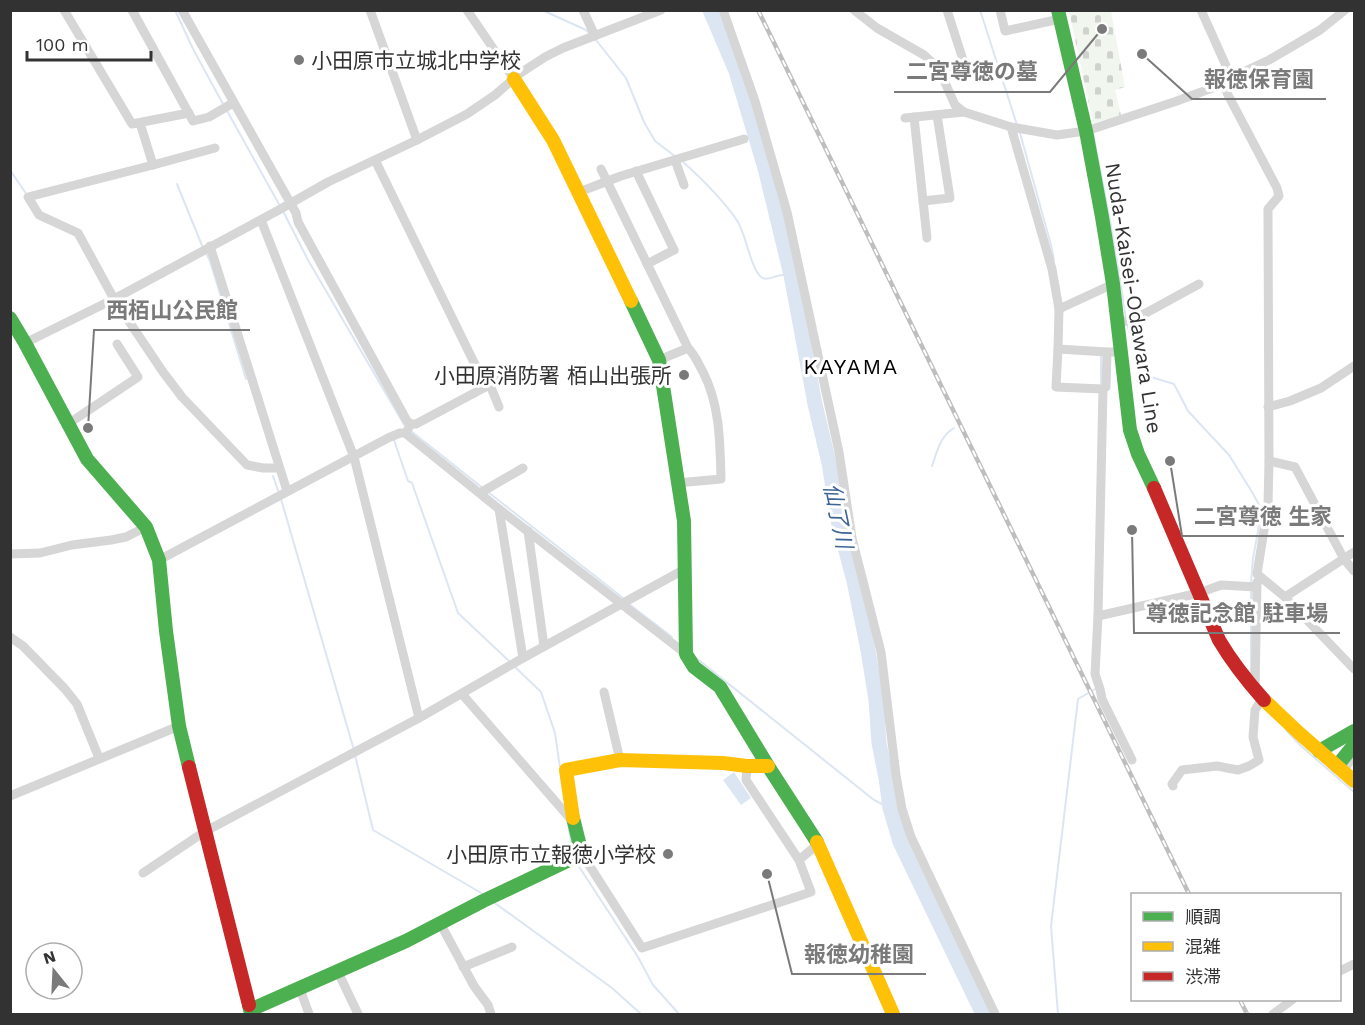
<svg xmlns="http://www.w3.org/2000/svg" width="1365" height="1025" font-family="'Work Sans','Noto Sans JP',sans-serif">
  <defs>
    <pattern id="cemetery-stones" width="16" height="16" patternUnits="userSpaceOnUse" patternTransform="scale(1.5)"><rect width="16" height="16" fill="#f1f6ee"/><path d="M2 7V4a2 2 0 0 1 4 0v3zM10 15v-3a2 2 0 0 1 4 0v3z" fill="#cfd3cd"/></pattern>
  </defs>
  <rect width="100%" height="100%" fill="#fff"/>
  <polygon fill="url(#cemetery-stones)" points="1069,11 1111,11 1125,87 1115,90 1121,115 1093,123"/>
  <polygon fill="#dce6f3" points="734,772 751,798 741,805 723,780"/>
  <g fill="none" stroke-linecap="round" stroke-linejoin="round">
    <g stroke="#dce6f3" stroke-width="2">
      <polyline points="175,10 193,49 223,104"/>
      <polyline points="542,10 586,30 590,34"/>
      <polyline points="980,10 1017,125"/>
      <polyline points="596,40 626,78 644,122 655,141 676,157"/>
      <polyline points="226,109 280,206"/>
      <polyline points="1020,133 1051,245 1054,260"/>
      <polyline points="1093,133 1116,252 1126,319"/>
      <path d="M681 160C701 178 723 199 738 222 746 235 751 269 761 277 768 282 776 274 784 275 787 275 789 277 792 279"/>
      <polyline points="10,170 27,195"/>
      <polyline points="177,184 203,248"/>
      <polyline points="283,211 308,260 406,428"/>
      <polyline points="206,253 210,261 246,379"/>
      <polyline points="1127,325 1144,367 1151,377 1174,384 1188,411 1229,455 1252,492 1262,510 1253,558 1251,583"/>
      <polyline points="1099,355 1101,355 1101,387"/>
      <polyline points="411,431 484,489"/>
      <polyline points="394,440 408,481 412,483 458,613 509,661"/>
      <path d="M932 466C937 452 940 436 954 428"/>
      <polyline points="273,476 279,493"/>
      <polyline points="488,492 623,598"/>
      <polyline points="281,499 354,750"/>
      <polyline points="629,604 672,637"/>
      <polyline points="695,657 874,800 890,808"/>
      <polyline points="515,667 541,692 555,733 560,768"/>
      <polyline points="1251,676 1251,588"/>
      <polyline points="1286,730 1301,746 1354,792"/>
      <polyline points="355,755 373,830 483,894"/>
      <polyline points="569,830 573,854"/>
      <polyline points="576,862 638,957 653,985 679,1014"/>
      <polyline points="492,901 612,988 641,1014"/>
      <polyline points="1058,1014 1051,926 1078,699 1097,688"/>
    </g>
    <polyline stroke="#dce6f3" stroke-width="15" points="710,10 736,71 765,168 791,275 815,404 829,463 839,525 854,581 868,650 876,700 879,743 886,778 890,808 900,842 983,1014"/>
    <g stroke="#d6d6d6" stroke-width="9">
      <polyline points="64,10 132,124 189,113"/>
      <polyline points="132,10 193,121 209,117 233,103"/>
      <polyline points="182,10 296,213 298,222 407,421 411,424"/>
      <polyline points="370,10 417,140"/>
      <polyline points="467,10 514,79"/>
      <polyline points="583,10 595,36"/>
      <polyline points="723,10 755,101 787,212 839,452 852,538 881,652 896,775 902,809 911,837 995,1014"/>
      <polyline points="854,10 877,28 924,55 934,64 939,69 955,105 964,112 1011,127 1057,135 1086,131 1174,102 1226,83 1227,93 1277,188 1279,196 1268,209 1268,213 1269,461 1295,467 1344,559 1354,571"/>
      <polyline points="1000,10 1005,31 1060,19"/>
      <polyline points="1201,10 1227,68 1229,77"/>
      <polyline points="939,69 964,63 947,10"/>
      <polyline points="1226,83 1229,77 1237,75 1269,60 1320,30 1345,10"/>
      <polyline points="914,117 927,238"/>
      <polyline points="905,118 964,112"/>
      <polyline points="140,123 153,165 215,148"/>
      <polyline points="1011,127 1052,269 1059,309 1058,349 1056,387 1103,389"/>
      <polyline points="375,160 486,387"/>
      <polyline points="675,160 684,185"/>
      <polyline points="153,165 28,197 39,215 78,233 114,299 163,372 182,397 247,465 263,468 279,468"/>
      <path d="M601 169 688 348C695 355 698 363 703 372 720 405 720 442 721 479L677 483"/>
      <polyline points="636,171 674,250 647,264"/>
      <polyline points="579,192 621,176 744,139"/>
      <polyline points="923,201 950,198 937,115"/>
      <polyline points="261,220 354,457 419,718"/>
      <polyline points="210,246 287,491"/>
      <polyline points="1059,309 1113,284"/>
      <polyline points="1118,324 1146,313 1199,284"/>
      <polyline points="25,343 114,299 277,211 328,182 417,140 467,114 495,95 519,74 545,57 563,48 661,10"/>
      <polyline points="1058,349 1107,352"/>
      <polyline points="1121,352 1107,352 1106,387 1103,389 1098,616 1095,674 1100,689 1102,699 1132,760"/>
      <polyline points="659,360 688,348"/>
      <polyline points="490,385 499,407"/>
      <polyline points="1268,407 1290,401 1321,388 1354,366"/>
      <polyline points="68,424 138,377 117,344"/>
      <polyline points="408,429 411,424 416,424 510,374"/>
      <polyline points="1269,461 1268,505 1257,574 1285,597 1354,669"/>
      <polyline points="480,493 523,468"/>
      <polyline points="499,509 523,658"/>
      <polyline points="528,531 544,646"/>
      <polyline points="10,554 40,553 72,545 111,540 126,537 146,527"/>
      <polyline points="159,560 388,438 400,433 405,433 499,509 686,654"/>
      <polyline points="1285,597 1354,552"/>
      <polyline points="1098,616 1199,593 1221,585 1256,587"/>
      <polyline points="10,637 23,646 65,689 77,704 99,758"/>
      <polyline points="1255,689 1257,582"/>
      <polyline points="604,692 620,760"/>
      <polyline points="462,694 568,816 573,816"/>
      <polyline points="1342,771 1354,757"/>
      <polyline points="1173,786 1172,784 1182,770 1217,766 1238,770 1249,766 1259,760 1253,737 1255,710 1263,697"/>
      <polyline points="10,796 179,726"/>
      <polyline points="582,854 642,948 811,892 799,860 746,780 747,766"/>
      <polyline points="799,860 818,844"/>
      <polyline points="143,873 204,832 419,718 523,658 685,569"/>
      <polyline points="440,923 474,986 488,1005 491,1014"/>
      <polyline points="463,967 512,947"/>
      <polyline points="1340,971 1354,964"/>
      <polyline points="338,972 358,1014"/>
      <polyline points="300,989 309,1014"/>
      <polyline points="1273,1014 1292,1000"/>
    </g>
    <g stroke="#4caf50" stroke-width="14">
      <polyline points="1058,10 1086,131 1102,217 1113,284 1130,430 1138,454 1154,488"/>
      <polyline points="631,301 659,360 684,521 686,654 694,667 720,687 768,766 817,842"/>
      <polyline points="10,318 25,343 87,459 146,527 159,560 166,631 179,726 189,767"/>
      <polyline points="1319,751 1354,731"/>
      <polyline points="1337,766 1354,745"/>
      <polyline points="249,1005 250,1010 406,941 483,901 582,854 573,818"/>
    </g>
    <g stroke="#ffc107" stroke-width="14">
      <polyline points="514,79 553,140 631,301"/>
      <polyline points="1264,700 1299,733 1354,781"/>
      <polyline points="573,818 566,770 620,760 723,763 747,766 768,766"/>
      <polyline points="817,842 893,1014"/>
    </g>
    <g stroke="#c62828" stroke-width="14">
      <path d="M1154 488 1219 640C1232 662 1247 681 1264 700"/>
      <polyline points="189,767 249,1005"/>
    </g>
    <defs>
      <g id="rail">
        <polyline points="758,10 1189,894"/>
        <polyline points="1240,1000 1247,1014"/>
      </g>
    </defs>
    <use href="#rail" stroke="#bebebe" stroke-width="4.5"/>
    <use href="#rail" stroke="#fff" stroke-width="2" stroke-dasharray="7" stroke-linecap="butt"/>
  </g>
  <g fill="#7a7a7a" stroke="#fff" stroke-width="2">
    <circle cx="299" cy="60" r="6"/>
    <circle cx="684" cy="375" r="6"/>
    <circle cx="668" cy="854" r="6"/>
  </g>
  <g text-anchor="middle" dominant-baseline="central" stroke-width="6" stroke-linejoin="round" paint-order="stroke">
    <g font-size="21" fill="#323232" stroke="#fff" text-anchor="end">
      <text x="311" y="60" text-anchor="start">小田原市立城北中学校</text>
      <text x="672" y="375">小田原消防署 栢山出張所</text>
      <text x="656" y="854">小田原市立報徳小学校</text>
    </g>
    <g font-size="21" fill="#323232" stroke="#fff">
      <text transform="translate(1134 298) rotate(81)">Nuda-Kaisei-Odawara Line</text>
    </g>
    <g font-size="22" letter-spacing="1.5" fill="#000" stroke="#fff">
      <text x="851" y="366">KAYAMA</text>
    </g>
    <g font-size="22" font-style="italic" fill="#3d6497" stroke="#fff">
      <text transform="translate(838 516) rotate(78)">仙了川</text>
    </g>
  </g>
  <path fill="none" stroke="#7a7a7a" stroke-width="2" d="M1102 29L1050 92H894M1142 54L1192 99H1326M88 428L94 330H250M1170 461L1182 536H1344M1132 530L1134 633H1340M767 874L792 974H926"/>
  <g fill="#7a7a7a" stroke="#fff" stroke-width="2">
    <circle cx="1102" cy="29" r="6"/>
    <circle cx="1142" cy="54" r="6"/>
    <circle cx="88" cy="428" r="6"/>
    <circle cx="1170" cy="461" r="6"/>
    <circle cx="1132" cy="530" r="6"/>
    <circle cx="767" cy="874" r="6"/>
  </g>
  <g font-size="22" text-anchor="middle" font-weight="bold" fill="#7a7a7a" stroke="#fff" stroke-width="6" stroke-linejoin="round" paint-order="stroke">
    <text x="972" y="79">二宮尊徳の墓</text>
    <text x="1259" y="87">報徳保育園</text>
    <text x="172" y="318">西栢山公民館</text>
    <text x="1263" y="524">二宮尊徳 生家</text>
    <text x="1237" y="621">尊徳記念館 駐車場</text>
    <text x="859" y="962">報徳幼稚園</text>
  </g>
  <rect width="1365" height="1025" fill="none" stroke="#323232" stroke-width="24"/>
  <rect x="1131" y="893" width="210" height="108" fill="#ffffff" stroke="#adadad" stroke-width="1.5"/>
  <rect x="1143" y="912" width="30" height="9" fill="#4caf50" stroke="#adadad" stroke-width="1.5"/>
  <text x="1185" y="923" font-size="18" fill="#323232">順調</text>
  <rect x="1143" y="942" width="30" height="9" fill="#ffc107" stroke="#adadad" stroke-width="1.5"/>
  <text x="1185" y="953" font-size="18" fill="#323232">混雑</text>
  <rect x="1143" y="972" width="30" height="9" fill="#c62828" stroke="#adadad" stroke-width="1.5"/>
  <text x="1185" y="983" font-size="18" fill="#323232">渋滞</text>
  <g transform="translate(54 971) rotate(342)"><circle r="28" fill="#ffffff" stroke="#adadad" stroke-width="1.5"/>
  <path d="M0-4.5L10 22L0 15L-10 22Z" fill="#7a7a7a"/>
  <text y="-9" font-size="16" font-weight="bold" text-anchor="middle" fill="#323232">N</text>
  </g>
  <path d="M27 51v9h124v-9" fill="none" stroke="#323232" stroke-width="3"/>
  <text x="36" y="51" font-size="18" fill="#323232" stroke="#ffffff" stroke-width="4.5" paint-order="stroke">100 m</text>
</svg>
